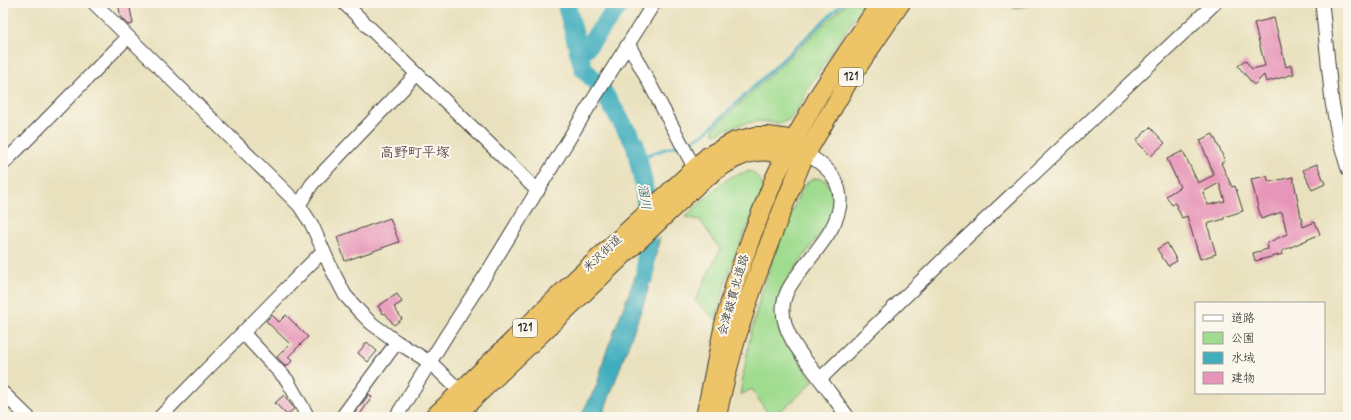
<svg xmlns="http://www.w3.org/2000/svg" width="1351" height="420" font-family="Mynerve,'Klee One',sans-serif">
  <rect width="100%" height="100%" fill="#fbf7ec"/>
  <filter id="ink" filterUnits="userSpaceOnUse"><feTurbulence type="fractalNoise" baseFrequency=".025" numOctaves="2"/><feDisplacementMap in="SourceGraphic" scale="8" xChannelSelector="R" yChannelSelector="G"/><feConvolveMatrix kernelMatrix="1 2 1 2 8 2 1 2 1" color-interpolation-filters="sRGB"/></filter>
  <filter id="wash" filterUnits="userSpaceOnUse"><feTurbulence type="fractalNoise" baseFrequency=".012" numOctaves="4" result="noise"/><feDisplacementMap in="SourceGraphic" scale="16" xChannelSelector="R" yChannelSelector="G"/><feGaussianBlur stdDeviation="0.9" result="paint"/><feColorMatrix in="noise" values="0 0 0 0 0 0 0 0 0 0 0 0 0 0 0 0 0 1.4 0 .05"/><feComposite in="paint" operator="in"/></filter>
  <g filter="url(#wash)">
    <rect width="100%" height="100%" fill="#e9e1be"/>
    <g fill="#a0dc90" stroke="#5e7c56">
      <polygon points="847,3 864,3 810,85 797,111 791,118 782,123 776,123 760,121 747,123 726,129 716,134 713,132 713,129"/>
      <path d="M750 171C758 176 763 180 763 190 763 197 745 231 741 241 730 266 722 294 716 320L695 301 720 249 700 220 685 217 721 184 732 176Z"/>
      <path d="M818 178 826 181C832 190 834 198 833 208 831 220 820 232 814 242 802 259 790 276 781 294L795 353 813 381C806 389 783 412 773 413 770 414 770 413 767 412L752 389 740 395 750 337 760 298 776 249 801 190C806 183 810 179 818 178Z"/>
    </g>
    <path fill="#80bc7a" stroke="#4e6c4b" d="M1010 3H1035C1029 6 1020 8 1013 7Z"/>
    <polygon fill="#41aebe" stroke="#2e656d" points="660,237 646,297 602,417 580,417 597,385 605,355 637,272 641,256"/>
    <g fill="none" stroke-linecap="round" stroke-linejoin="round">
      <g stroke="#41aebe" stroke-width="3">
        <polyline points="685,143 692,141 705,133 843,3"/>
        <polyline points="638,158 678,145"/>
      </g>
      <g stroke="#41aebe" stroke-width="19">
        <polyline points="566,3 583,68 600,87 635,144 643,181 647,211 645,276"/>
        <polyline points="579,53 587,47 621,3"/>
      </g>
    </g>
    <g id="blocks">
      <g fill="#e795b8" fill-rule="evenodd">
        <polygon points="118,3 129,3 133,24 128,25 121,18"/>
        <polygon points="1274,18 1286,67 1291,65 1294,74 1266,82 1264,75 1254,85 1238,66 1245,60 1252,69 1265,66 1254,23"/>
        <polygon points="1150,127 1165,143 1151,156 1136,141"/>
        <path d="M1213 134 1225 161 1221 163 1232 187 1235 186 1243 211 1224 217V219L1207 224 1216 254 1200 259 1187 216 1182 218 1175 203 1172 205 1166 196 1180 187 1167 159 1183 151 1198 183 1214 175 1200 140ZM1219 183 1225 201 1208 205 1203 192Z"/>
        <polygon points="1317,164 1325,184 1312,190 1303,170"/>
        <polygon points="1267,176 1269,182 1293,177 1303,227 1315,222 1320,234 1282,251 1283,254 1255,261 1253,253 1268,249 1267,243 1287,234 1282,212 1261,219 1251,179"/>
        <polygon points="390,218 399,242 345,261 337,237"/>
        <polygon points="1167,243 1177,261 1168,266 1157,249"/>
        <polygon points="397,294 402,302 394,307 402,319 394,325 385,313 383,314 378,306"/>
        <polygon points="272,315 279,322 286,315 308,337 288,357 292,361 286,367 277,357 290,344 266,321"/>
        <polygon points="367,342 377,351 368,362 358,353"/>
        <polygon points="369,394 372,397 358,417 352,417"/>
        <polygon points="284,395 294,409 287,415 275,403"/>
      </g>
    </g>
  </g>
  <g filter="url(#ink)">
    <use href="#blocks" fill-opacity="0" stroke="#3b3a34" stroke-width="1"/>
    <g fill="none" stroke-linecap="round" stroke-linejoin="round">
      <defs>
        <g id="minor">
          <polyline points="94,3 299,205 312,225 332,270 345,295 359,311 371,323 397,342 431,363 466,397"/>
          <polyline points="344,3 538,191"/>
          <polyline points="1322,3 1332,102 1339,140 1348,169"/>
          <polyline points="629,45 695,169"/>
          <path d="M806 154C824 164 838 176 840 197 842 225 814 252 799 273 791 284 783 295 783 309 783 336 804 357 819 378 829 391 838 404 848 417"/>
          <polyline points="3,164 128,37"/>
          <polyline points="299,205 312,184 417,74"/>
          <polyline points="243,333 287,380 308,417"/>
          <polyline points="820,379 950,253 1215,3"/>
          <polyline points="3,393 28,417"/>
          <polyline points="160,417 323,251"/>
          <polyline points="342,417 397,342"/>
          <polyline points="396,417 446,336 487,273 586,111 654,3"/>
        </g>
        <g id="highway">
          <polyline points="434,417 578,277 708,156 735,141 756,136 768,136 789,139 793,141 806,154"/>
          <path d="M454 417 699 183C719 168 743 148 770 152 775 153 780 157 785 157 791 158 800 155 806 154"/>
          <polyline points="705,417 724,324 735,283 752,235 775,177 790,147 820,93 880,3"/>
          <path d="M717 417C734 329 767 246 801 164L806 154 851 77 901 3"/>
        </g>
      </defs>
      <use href="#minor" stroke="#3b3a34" stroke-width="15"/>
      <use href="#highway" stroke="#3b3a34" stroke-width="20"/>
      <use href="#minor" stroke="#fff" stroke-width="13"/>
      <use href="#highway" stroke="#eec469" stroke-width="18"/>
    </g>
  </g>
  <g text-anchor="middle" dominant-baseline="central" stroke-width="4" stroke-linejoin="round" paint-order="stroke">
    <g fill="#fbf7ec" stroke="#5f5e5a" stroke-width="1">
      <rect x="839" y="68" width="24" height="18" rx="3"/>
      <rect x="513" y="319" width="24" height="18" rx="3"/>
    </g>
    <g font-size="11" font-weight="bold" fill="#1c1c1c">
      <text x="851" y="77">121</text>
      <text x="525" y="328">121</text>
    </g>
    <g font-size="12" fill="#1c1c1c" stroke="#fbf7ec">
      <text transform="translate(603 254) rotate(-43)">米沢街道</text>
      <text transform="translate(734 295) rotate(-74)">会津縦貫北道路</text>
    </g>
    <g font-size="13" font-style="italic" fill="#2d5e65" stroke="#fbf7ec">
      <text transform="translate(644 197) rotate(81)">溷川</text>
    </g>
    <g font-size="14" font-weight="bold" fill="#634653" stroke="#fbf7ec">
      <text x="415" y="153">高野町平塚</text>
    </g>
  </g>
  <rect width="1351" height="420" fill="none" stroke="#fbf7ec" stroke-width="16"/>
  <rect x="1195" y="302" width="130" height="92" fill="#fbf7ec" stroke="#a29f99"/>
  <rect x="1203" y="315" width="20" height="6" fill="#ffffff" stroke="#a29f99"/>
  <text x="1231" y="322" font-size="12" fill="#1c1c1c">道路</text>
  <rect x="1203" y="332" width="20" height="12" fill="#a0dc90" stroke="#a29f99"/>
  <text x="1231" y="342" font-size="12" fill="#1c1c1c">公園</text>
  <rect x="1203" y="352" width="20" height="12" fill="#41aebe" stroke="#a29f99"/>
  <text x="1231" y="362" font-size="12" fill="#1c1c1c">水域</text>
  <rect x="1203" y="372" width="20" height="12" fill="#e795b8" stroke="#a29f99"/>
  <text x="1231" y="382" font-size="12" fill="#1c1c1c">建物</text>
</svg>
